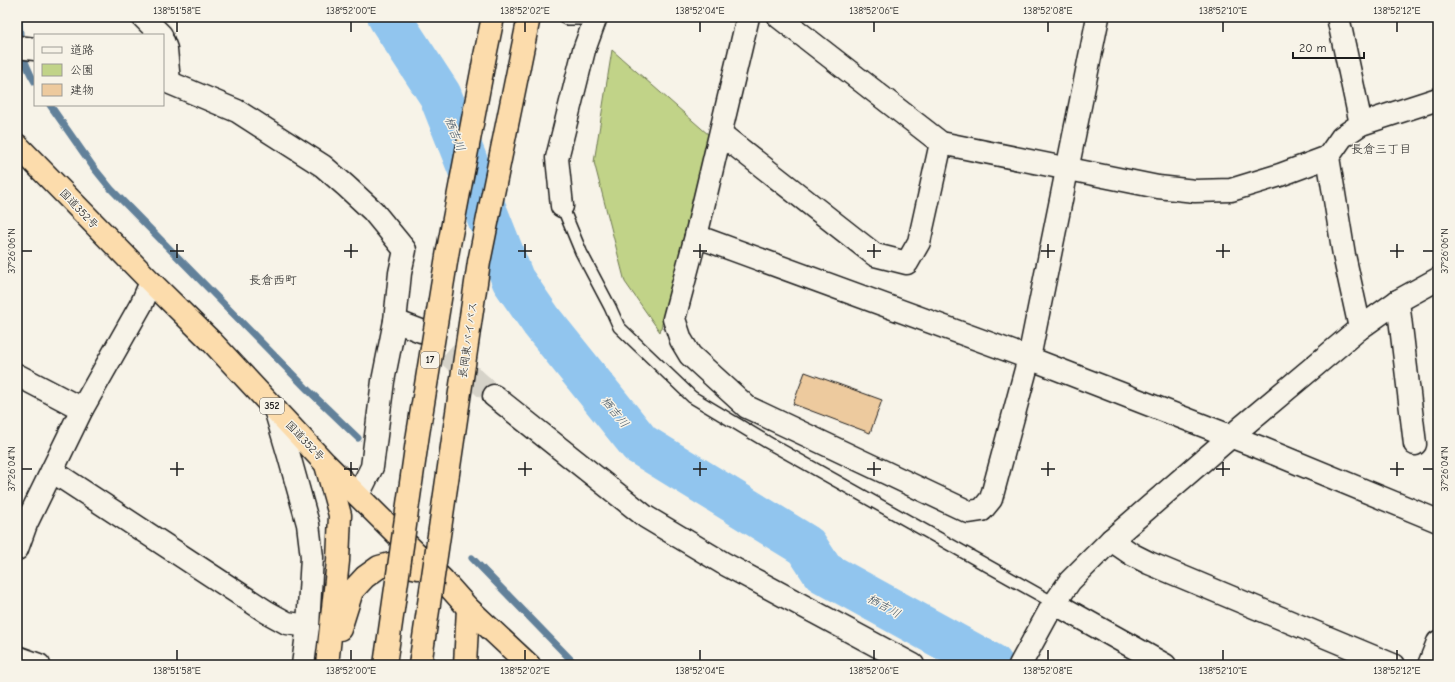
<svg xmlns="http://www.w3.org/2000/svg" width="1455" height="682" font-family="'Comic Neue','Klee One',sans-serif">
  <rect width="100%" height="100%" fill="#f7f3e8"/>
  <filter id="ink" filterUnits="userSpaceOnUse"><feTurbulence type="fractalNoise" baseFrequency=".025" numOctaves="2"/><feDisplacementMap in="SourceGraphic" scale="8" xChannelSelector="R" yChannelSelector="G"/><feConvolveMatrix kernelMatrix="1 2 1 2 8 2 1 2 1" color-interpolation-filters="sRGB"/></filter>
  <g filter="url(#ink)">
    <polygon fill="#c1d388" stroke="#6e7852" points="612,50 709,135 660,332 625,282 594,162"/>
    <g fill="none" stroke-linecap="round" stroke-linejoin="round">
      <g stroke="#62819a" stroke-width="7">
        <path d="M19 17C20 42 21 60 35 82"/>
        <polyline points="50,105 94,168 111,189 307,389 358,438"/>
        <polyline points="472,558 576,665"/>
      </g>
      <polyline stroke="#91c5ee" stroke-width="43" points="389,17 440,95 513,280 542,322 640,444 806,546 823,572 992,665"/>
    </g>
    <polygon fill="#edca9e" stroke="#1c1c1c" points="805,372 882,400 870,433 793,404"/>
    <g fill="none" stroke-linecap="round" stroke-linejoin="round">
      <polyline stroke="#d6d3c9" stroke-width="22" stroke-dasharray="22 11" stroke-linecap="butt" points="421,331 494,396"/>
      <defs>
        <g id="lane">
          <polyline points="566,19 596,19"/>
          <polyline points="562,206 581,252 610,307 619,327 692,397 767,442 1054,603"/>
        </g>
        <g id="street">
          <polyline points="143,17 161,35"/>
          <polyline points="748,17 696,236 674,319 681,340 690,355 747,407 969,512 982,510 991,499 1029,358 1098,17"/>
          <polyline points="779,17 941,143 1158,187 1195,191 1231,190 1280,175 1328,157"/>
          <polyline points="1338,17 1361,124"/>
          <polyline points="163,41 166,49 169,82"/>
          <polyline points="17,47 35,49"/>
          <polyline points="163,80 237,111 323,166 346,186 373,211 405,250 400,273 395,321 383,381 372,467 358,495"/>
          <polyline points="721,134 875,255 907,263 919,242 941,143"/>
          <polyline points="562,206 557,158 584,50 596,17"/>
          <polyline points="696,236 1029,358 1261,448 1438,521"/>
          <polyline points="1398,301 1415,444"/>
          <polyline points="395,321 421,331"/>
          <polyline points="1360,328 1344,255 1328,157 1342,137 1361,124 1438,99"/>
          <polyline points="17,375 82,409"/>
          <polyline points="494,396 646,517 723,563 913,665"/>
          <polyline points="275,409 289,456 308,524 312,557 308,626 303,665"/>
          <polyline points="52,471 267,612 287,623 308,626"/>
          <polyline points="1111,540 1133,555 1149,563 1393,665"/>
          <polyline points="1054,603 1165,665"/>
          <polyline points="17,657 39,665"/>
          <polyline points="1020,665 1050,610 1070,581 1111,540 1243,426 1360,328 1398,301 1438,279"/>
          <polyline points="1429,665 1438,642"/>
        </g>
        <polyline id="secondary" points="17,549 26,524 82,409 142,303 151,282"/>
        <g id="highway">
          <polyline points="485,56 493,17"/>
          <polyline points="519,66 529,17"/>
          <polyline points="17,145 151,282 213,343 325,463 443,580 468,608 529,665"/>
          <polyline points="326,465 340,515 338,561 327,665"/>
          <polyline points="340,629 352,591 365,577 379,567 394,563 418,568"/>
          <polyline points="465,665 468,608"/>
        </g>
      </defs>
      <use href="#lane" stroke="#1c1c1c" stroke-width="14"/>
      <use href="#street" stroke="#1c1c1c" stroke-width="25"/>
      <use href="#secondary" stroke="#1c1c1c" stroke-width="25"/>
      <use href="#highway" stroke="#1c1c1c" stroke-width="25"/>
      <use href="#lane" stroke="#f7f3e8" stroke-width="11"/>
      <use href="#street" stroke="#f7f3e8" stroke-width="22"/>
      <use href="#secondary" stroke="#f7f3e8" stroke-width="22"/>
      <use href="#highway" stroke="#fcdcac" stroke-width="22"/>
      <defs>
        <g id="highway-bridge">
          <polyline points="385,665 418,434 448,250 485,56"/>
          <polyline points="420,665 479,262 519,66"/>
        </g>
      </defs>
      <use href="#highway-bridge" stroke="#1c1c1c" stroke-width="25" stroke-linecap="butt"/>
      <use href="#highway-bridge" stroke="#fcdcac" stroke-width="22"/>
    </g>
  </g>
  <path fill="none" stroke="#1c1c1c" stroke-width="1.5" d="M177 22V32M351 22V32M525 22V32M700 22V32M874 22V32M1048 22V32M1223 22V32M1397 22V32M177 244V258M351 244V258M525 244V258M700 244V258M874 244V258M1048 244V258M1223 244V258M1397 244V258M22 251H32M170 251H184M344 251H358M518 251H532M693 251H707M867 251H881M1041 251H1055M1216 251H1230M1390 251H1404M1423 251H1433M177 462V476M351 462V476M525 462V476M700 462V476M874 462V476M1048 462V476M1223 462V476M1397 462V476M22 469H32M170 469H184M344 469H358M518 469H532M693 469H707M867 469H881M1041 469H1055M1216 469H1230M1390 469H1404M1423 469H1433M177 650V660M351 650V660M525 650V660M700 650V660M874 650V660M1048 650V660M1223 650V660M1397 650V660"/>
  <g text-anchor="middle" dominant-baseline="central" stroke-width="3" stroke-linejoin="round" paint-order="stroke">
    <g fill="#f7f3e8" stroke="#5e5c59" stroke-width="1">
      <rect x="421" y="352" width="18" height="16" rx="3"/>
      <rect x="260" y="398" width="24" height="16" rx="3"/>
    </g>
    <g font-size="10" font-weight="bold" fill="#1c1c1c">
      <text x="430" y="360">17</text>
      <text x="272" y="406">352</text>
    </g>
    <g font-size="11" fill="#1c1c1c" stroke="#f7f3e8">
      <text transform="translate(79 209) rotate(46)">国道352号</text>
      <text transform="translate(468 340) rotate(-82)">長岡東バイパス</text>
      <text transform="translate(305 441) rotate(46)">国道352号</text>
    </g>
    <g font-size="12" font-style="italic" fill="#455766" stroke="#f7f3e8">
      <text transform="translate(455 134) rotate(69)">栖吉川</text>
      <text transform="translate(615 412) rotate(51)">栖吉川</text>
      <text transform="translate(884 606) rotate(29)">栖吉川</text>
    </g>
    <g font-size="12" fill="#1c1c1c" stroke="#f7f3e8">
      <text x="1381" y="149">長倉三丁目</text>
      <text x="273" y="280">長倉西町</text>
    </g>
  </g>
  <rect width="1455" height="682" fill="none" stroke="#f7f3e8" stroke-width="44"/>
  <rect x="34" y="34" width="130" height="72" fill="#f7f3e8" stroke="#9f9d96"/>
  <rect x="42" y="47" width="20" height="6" fill="#f7f3e8" stroke="#9f9d96"/>
  <text x="70" y="54" font-size="12" fill="#1c1c1c">道路</text>
  <rect x="42" y="64" width="20" height="12" fill="#c1d388" stroke="#9f9d96"/>
  <text x="70" y="74" font-size="12" fill="#1c1c1c">公園</text>
  <rect x="42" y="84" width="20" height="12" fill="#edca9e" stroke="#9f9d96"/>
  <text x="70" y="94" font-size="12" fill="#1c1c1c">建物</text>
  <path d="M1293 52v6h71v-6" fill="none" stroke="#1c1c1c" stroke-width="2"/>
  <text x="1299" y="52" font-size="12" fill="#1c1c1c" stroke="#f7f3e8" stroke-width="3" paint-order="stroke">20 m</text>
  <rect x="22" y="22" width="1411" height="638" fill="none" stroke="#1c1c1c" stroke-width="1.5"/>
  <g font-size="10" text-anchor="middle" fill="#1c1c1c">
    <text x="177" y="14">138°51'58"E</text>
    <text x="351" y="14">138°52'00"E</text>
    <text x="525" y="14">138°52'02"E</text>
    <text x="700" y="14">138°52'04"E</text>
    <text x="874" y="14">138°52'06"E</text>
    <text x="1048" y="14">138°52'08"E</text>
    <text x="1223" y="14">138°52'10"E</text>
    <text x="1397" y="14">138°52'12"E</text>
    <text transform="translate(11 251) rotate(-90)" y="4">37°26'06"N</text>
    <text transform="translate(1444 251) rotate(-90)" y="4">37°26'06"N</text>
    <text transform="translate(11 469) rotate(-90)" y="4">37°26'04"N</text>
    <text transform="translate(1444 469) rotate(-90)" y="4">37°26'04"N</text>
    <text x="177" y="674">138°51'58"E</text>
    <text x="351" y="674">138°52'00"E</text>
    <text x="525" y="674">138°52'02"E</text>
    <text x="700" y="674">138°52'04"E</text>
    <text x="874" y="674">138°52'06"E</text>
    <text x="1048" y="674">138°52'08"E</text>
    <text x="1223" y="674">138°52'10"E</text>
    <text x="1397" y="674">138°52'12"E</text>
  </g>
</svg>
